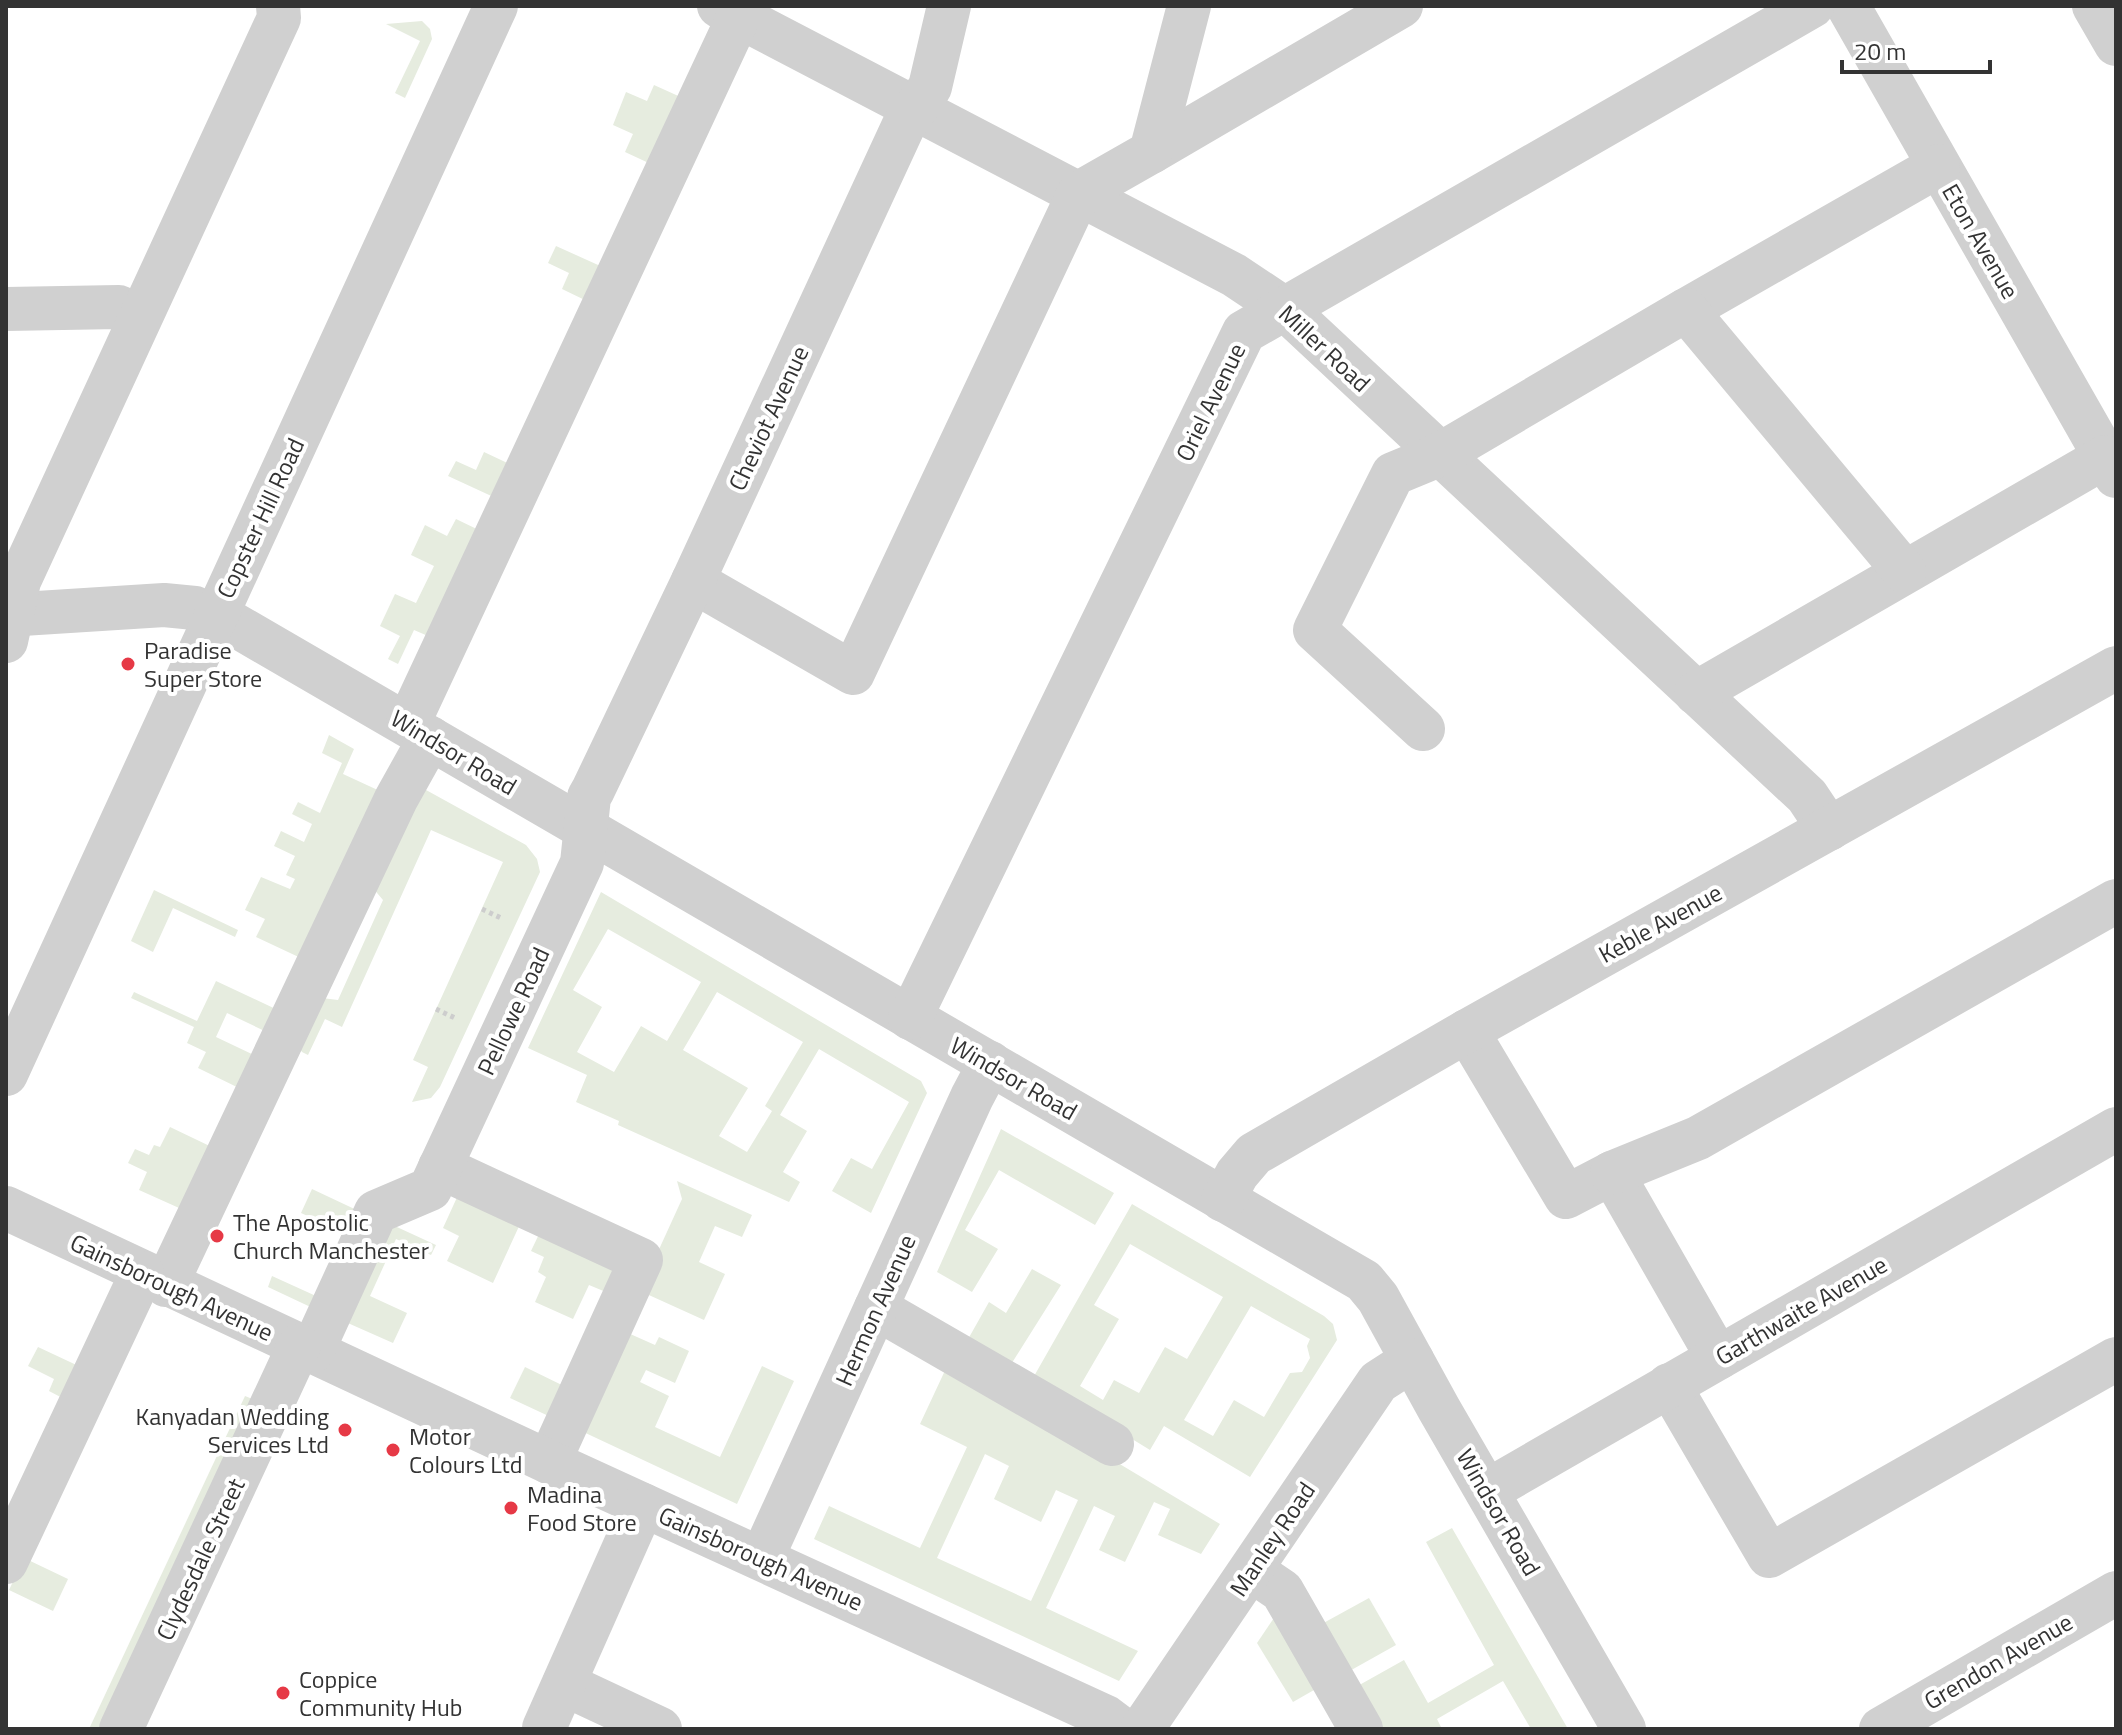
<svg xmlns="http://www.w3.org/2000/svg" width="2122" height="1735" font-family="'Titillium Web',sans-serif">
  <rect width="100%" height="100%" fill="#fff"/>
  <g fill="#e6ecdf" fill-rule="evenodd">
    <polygon points="422,21 430,29 432,39 405,98 395,93 420,41 386,24"/>
    <polygon points="654,85 685,99 653,165 625,152 633,134 613,125 626,92 647,101"/>
    <polygon points="556,246 607,269 591,303 562,289 569,273 548,263"/>
    <polygon points="484,452 516,467 500,500 448,476 456,461 476,470"/>
    <polygon points="456,519 485,533 435,639 414,630 398,664 388,659 400,636 380,626 395,594 416,603 434,566 411,555 425,525 447,536"/>
    <polygon points="329,735 354,749 343,774 382,792 305,960 256,937 265,919 245,910 261,877 290,889 295,879 286,875 295,856 274,846 281,831 304,842 312,824 292,814 298,802 320,813 342,763 322,753"/>
    <polygon points="417,785 526,845 537,859 540,872 440,1087 431,1098 412,1102 428,1067 413,1060 503,862 431,830 342,1027 325,1019 308,1055 302,1052 298,1046 322,998 338,1000 383,900 372,887"/>
    <polygon points="154,890 238,930 235,937 173,908 153,952 131,941"/>
    <path d="M601 892 921 1081 927 1093 871 1213 832 1191 851 1158 872 1169 909 1102 819 1049 780 1115 807 1131 783 1172 800 1182 789 1202 618 1125 619 1121 576 1102 587 1075 528 1048ZM608 929 701 982 667 1041 641 1026 614 1072 577 1052 602 1007 573 990ZM717 992 803 1042 765 1106 772 1111 747 1152 719 1136 748 1088 683 1050Z"/>
    <polygon points="216,981 282,1012 271,1034 227,1013 216,1037 260,1058 245,1091 198,1068 206,1052 187,1043 194,1027 131,998 134,992 197,1021"/>
    <polygon points="170,1127 218,1150 188,1212 139,1190 147,1172 128,1163 135,1149 149,1155 154,1145 160,1147"/>
    <polygon points="1001,1129 1114,1193 1095,1225 999,1170 965,1230 998,1249 972,1292 937,1272"/>
    <polygon points="677,1181 752,1215 742,1237 715,1226 699,1262 725,1274 704,1320 640,1291 682,1199"/>
    <polygon points="312,1189 363,1213 319,1311 268,1287 272,1276 316,1296 345,1233 301,1213"/>
    <polygon points="459,1193 521,1222 493,1283 447,1261 459,1236 443,1228"/>
    <path d="M1132 1204 1324 1316 1333 1324 1337 1340 1250 1477 1164 1426 1150 1450 1033 1378ZM1130 1244 1223 1297 1187 1359 1165 1347 1139 1393 1114 1380 1103 1400 1080 1386 1119 1319 1094 1305ZM1251 1306 1310 1339 1307 1346 1310 1358 1302 1372 1290 1373 1264 1417 1234 1400 1213 1436 1184 1420Z"/>
    <polygon points="386,1222 436,1245 431,1255 396,1239 370,1296 407,1313 393,1343 341,1320"/>
    <polygon points="541,1230 625,1268 613,1295 589,1285 573,1319 535,1302 546,1277 538,1272 544,1257 531,1251"/>
    <polygon points="1032,1269 1061,1285 1010,1366 967,1341 989,1302 1006,1313"/>
    <polygon points="628,1333 655,1345 659,1337 689,1351 675,1383 646,1370 640,1382 669,1396 655,1427 720,1457 762,1366 794,1381 737,1504 577,1429"/>
    <polygon points="38,1347 85,1369 70,1402 49,1391 54,1379 28,1366"/>
    <path d="M949 1362 1220 1524 1201 1554 1158 1535 1170 1509 1154 1502 1125 1562 1099 1550 1115 1516 1094 1506 1046 1608 1138 1651 1119 1681 814 1539 829 1506 920 1548 967 1447 920 1424ZM985 1454 1009 1466 994 1499 1041 1522 1056 1490 1078 1500 1031 1601 937 1558Z"/>
    <polygon points="525,1367 570,1389 555,1419 510,1398"/>
    <polygon points="245,1396 255,1400 100,1729 89,1729"/>
    <polygon points="1452,1528 1568,1729 1531,1729 1503,1681 1437,1719 1442,1729 1377,1729 1354,1688 1404,1660 1428,1703 1494,1665 1426,1542"/>
    <polygon points="24,1558 68,1579 53,1611 9,1590"/>
    <polygon points="1369,1598 1396,1645 1346,1673 1318,1626"/>
    <polygon points="1278,1612 1321,1686 1293,1702 1257,1643"/>
  </g>
  <g fill="none" stroke-linecap="round" stroke-linejoin="round">
    <g stroke="#cdcdcd" stroke-width="5" stroke-dasharray="4 4" stroke-linecap="butt">
      <polyline points="482,909 503,919"/>
      <polyline points="436,1009 457,1019"/>
    </g>
    <g stroke="#d0d0d0" stroke-width="44">
      <polyline points="719,6 1234,275 1285,309 1807,796 1829,829"/>
      <polyline points="1848,6 2116,476"/>
      <polyline points="2094,6 2116,44"/>
      <polyline points="1151,152 1401,6"/>
      <polyline points="6,309 119,307 140,317"/>
      <polyline points="1686,310 1938,166"/>
      <polyline points="693,581 853,673 1079,193 1151,152 1189,6"/>
      <polyline points="6,615 164,605 195,608 235,625 1364,1281 1378,1298 1439,1409 1624,1729"/>
      <polyline points="6,641 19,581 279,18 278,6"/>
      <polyline points="1696,693 2105,457"/>
      <polyline points="408,724 739,16"/>
      <polyline points="1423,729 1315,630 1393,474 1439,455 1686,310 1904,571"/>
      <polyline points="910,1018 1244,332 1812,6"/>
      <polyline points="1467,1031 1566,1197 1612,1173 1718,1358"/>
      <polyline points="6,1074 496,6"/>
      <polyline points="440,1167 641,1260 549,1462"/>
      <polyline points="1612,1173 1698,1138 2116,901"/>
      <polyline points="1223,1200 1237,1174 1254,1154 1467,1031 2116,668"/>
      <polyline points="6,1208 549,1462 1106,1717 1122,1729"/>
      <polyline points="166,1285 396,799 430,738"/>
      <polyline points="876,1308 1112,1444"/>
      <polyline points="312,1352 376,1212 430,1189 582,863 589,797 593,790 693,581 903,127 930,87 949,6"/>
      <polyline points="1669,1385 1769,1556 2116,1359"/>
      <polyline points="1487,1491 2116,1129"/>
      <polyline points="762,1558 972,1097 990,1063"/>
      <polyline points="6,1562 142,1273"/>
      <polyline points="1251,1570 1282,1591 1361,1729"/>
      <polyline points="564,1684 660,1729"/>
      <polyline points="544,1728 643,1505"/>
      <polyline points="121,1729 299,1346"/>
      <polyline points="1142,1729 1378,1382 1412,1360"/>
      <polyline points="1881,1729 2116,1593"/>
    </g>
  </g>
  <g fill="#e63946" stroke="#fff" stroke-width="3">
    <circle cx="128" cy="664" r="8"/>
    <circle cx="217" cy="1236" r="8"/>
    <circle cx="345" cy="1430" r="8"/>
    <circle cx="393" cy="1450" r="8"/>
    <circle cx="511" cy="1508" r="8"/>
    <circle cx="283" cy="1693" r="8"/>
  </g>
  <g text-anchor="middle" dominant-baseline="central" stroke-width="8" stroke-linejoin="round" paint-order="stroke">
    <g font-size="24" fill="#333" stroke="#fff">
      <text transform="translate(1981 241) rotate(60)">Eton Avenue</text>
      <text transform="translate(1325 348) rotate(43)">Miller Road</text>
      <text transform="translate(1210 402) rotate(-64)">Oriel Avenue</text>
      <text transform="translate(768 418) rotate(-65)">Cheviot Avenue</text>
      <text transform="translate(260 518) rotate(-65)">Copster Hill Road</text>
      <text transform="translate(454 752) rotate(31)">Windsor Road</text>
      <text transform="translate(1660 923) rotate(-29)">Keble Avenue</text>
      <text transform="translate(513 1011) rotate(-65)">Pellowe Road</text>
      <text transform="translate(1014 1078) rotate(30)">Windsor Road</text>
      <text transform="translate(172 1287) rotate(25)">Gainsborough Avenue</text>
      <text transform="translate(875 1310) rotate(-66)">Hermon Avenue</text>
      <text transform="translate(1801 1310) rotate(-30)">Garthwaite Avenue</text>
      <text transform="translate(1499 1512) rotate(60)">Windsor Road</text>
      <text transform="translate(1272 1539) rotate(-56)">Manley Road</text>
      <text transform="translate(761 1558) rotate(24)">Gainsborough Avenue</text>
      <text transform="translate(200 1559) rotate(-65)">Clydesdale Street</text>
      <text transform="translate(1998 1661) rotate(-30)">Grendon Avenue</text>
    </g>
    <g font-size="24" fill="#333" stroke="#fff" text-anchor="start">
      <text x="144" y="650">Paradise<tspan x="144" dy="28">Super Store</tspan></text>
      <text x="233" y="1222">The Apostolic<tspan x="233" dy="28">Church Manchester</tspan></text>
      <text x="329" y="1416" text-anchor="end">Kanyadan Wedding<tspan x="329" dy="28">Services Ltd</tspan></text>
      <text x="409" y="1436">Motor<tspan x="409" dy="28">Colours Ltd</tspan></text>
      <text x="527" y="1494">Madina<tspan x="527" dy="28">Food Store</tspan></text>
      <text x="299" y="1679">Coppice<tspan x="299" dy="28">Community Hub</tspan></text>
    </g>
  </g>
  <rect width="2122" height="1735" fill="none" stroke="#333333" stroke-width="16"/>
  <path d="M1842 60v12h148v-12" fill="none" stroke="#333333" stroke-width="4"/>
  <text x="1854" y="60" font-size="24" fill="#333333" stroke="#ffffff" stroke-width="6" paint-order="stroke">20 m</text>
</svg>
